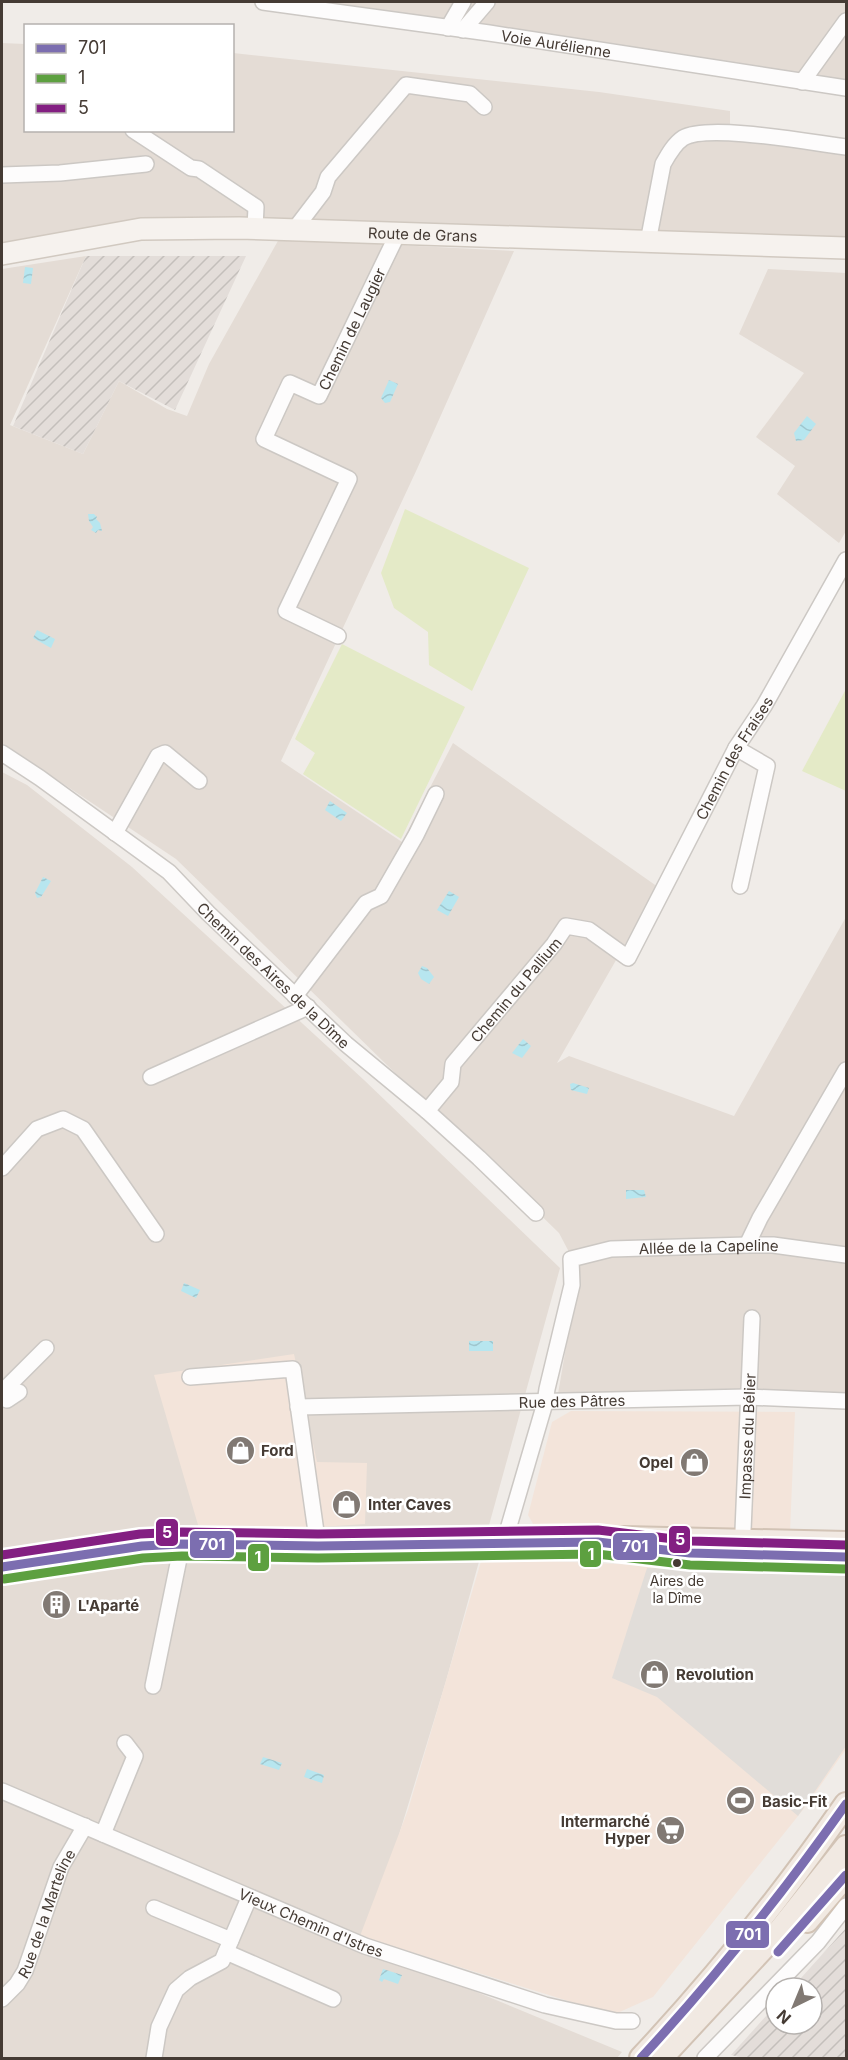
<svg xmlns="http://www.w3.org/2000/svg" width="848" height="2060" font-family="Inter,sans-serif">
  <defs>
    <pattern id="industrial-furrows" width="10" height="10" patternUnits="userSpaceOnUse" patternTransform="scale(1.5)"><rect width="10" height="10" fill="#e3ddd9"/><path d="M-1 1l2-2M0 10L10 0M9 11l2-2" fill="none" stroke="#c4bfbb"/></pattern>
    <pattern id="water-waves" width="16" height="10" patternUnits="userSpaceOnUse" patternTransform="scale(1.5)"><rect width="16" height="10" fill="#b7e6ef"/><path d="M0 5q4-4 8 0t8 0" fill="none" stroke="#9fc6ce"/></pattern>
  </defs>
  <rect width="100%" height="100%" fill="#f0ece8"/>
  <g fill="#e4dcd5">
    <polygon points="269,2 846,2 846,81 329,3"/>
    <polygon points="2,43 25,44 26,130 232,130 233,53 599,92 730,111 730,129 846,147 846,243 251,222 2,246"/>
    <polygon points="279,239 514,251 417,469 281,761 402,842 453,743 658,887 557,1063 569,1056 734,1116 846,917 846,1396 558,1394 579,1271 559,1233 176,859 2,743 2,269 86,256 10,425 83,454 119,381 167,409 187,416 209,364"/>
    <polygon points="768,269 846,273 846,531 839,543 777,494 795,466 756,437 804,373 739,334"/>
    <polygon points="2,772 27,785 132,867 364,1080 560,1268 446,1681 365,1946 622,2052 617,2058 2,2058"/>
  </g>
  <g fill="#f3e4da">
    <polygon points="294,1354 317,1462 367,1463 365,1524 201,1535 154,1375"/>
    <polygon points="571,1411 795,1412 790,1532 536,1529 528,1515 552,1422"/>
    <polygon points="482,1558 846,1574 846,1749 806,1806 653,1997 613,2015 360,1936 408,1810"/>
  </g>
  <g fill="url(#industrial-furrows)">
    <polygon points="86,256 246,256 175,410 119,381 83,454 13,426"/>
    <polygon points="846,1928 846,2058 744,2058 731,2055 776,2005 776,2024 812,2024 812,1988 792,1988"/>
  </g>
  <g fill="#e4eac7">
    <polygon points="405,509 529,568 472,691 429,665 428,632 394,608 381,573"/>
    <polygon points="342,644 465,707 401,839 303,774 315,753 295,739"/>
    <polygon points="846,689 846,791 802,771"/>
  </g>
  <polygon fill="#e1ddd9" points="647,1568 846,1574 846,1746 798,1816 657,1697 612,1678"/>
  <g fill="url(#water-waves)">
    <polygon points="25,267 33,268 31,284 23,283"/>
    <polygon points="389,380 398,384 390,402 385,403 381,398"/>
    <polygon points="807,416 816,424 804,440 796,441 794,433"/>
    <polygon points="88,514 94,514 97,517 96,519 100,523 102,531 98,530 96,533 91,530 93,527 89,521"/>
    <polygon points="37,630 55,639 51,648 33,638"/>
    <polygon points="330,801 347,813 341,821 325,810"/>
    <polygon points="43,877 51,881 41,897 37,898 35,893"/>
    <polygon points="449,891 459,897 448,916 437,910"/>
    <polygon points="422,966 427,968 434,977 429,984 421,979 418,973"/>
    <polygon points="523,1039 531,1046 522,1058 512,1053"/>
    <polygon points="573,1083 589,1088 587,1094 571,1090 570,1084"/>
    <polygon points="626,1190 644,1190 646,1197 626,1199"/>
    <polygon points="184,1283 200,1290 196,1298 181,1291"/>
    <rect x="469" y="1341" width="24" height="10"/>
    <polygon points="263,1757 282,1763 279,1770 260,1764"/>
    <polygon points="307,1769 324,1775 322,1783 304,1777"/>
    <polygon points="383,1969 402,1975 398,1984 384,1979 382,1982 379,1980"/>
  </g>
  <g fill="none" stroke-linecap="round" stroke-linejoin="round">
    <defs>
      <g id="street">
        <path id="s1" d="M263 2 489 33 846 88"/>
        <polyline points="448,28 463,2"/>
        <polyline points="463,30 487,2"/>
        <polyline points="802,82 846,21"/>
        <polyline points="133,130 191,168 199,169 256,207 255,228"/>
        <polyline points="2,175 60,173 146,164"/>
        <polyline points="294,230 323,192 328,177 406,85 470,94 484,107"/>
        <path d="M648 242 663 164C668 155 674 144 683 138 708 123 813 143 846 147"/>
        <path id="s2" d="M338 636 286 611 349 479 264 439 290 383 319 396 398 233"/>
        <polyline points="736,748 767,766 740,886"/>
        <path id="s3" d="M2 753 40 778 169 872 208 913 346 1044 427 1111 479 1158 536 1213"/>
        <polyline points="115,833 158,756 165,753 199,781"/>
        <polyline points="295,996 366,903 381,896 416,835 436,794"/>
        <polyline points="151,1077 308,1007"/>
        <path id="s4" d="M427 1111 451 1082 453 1064 554 944 566 926 589 930 628 958 736 748 764 706 846 560"/>
        <polyline points="2,1168 37,1129 63,1119 83,1129 156,1234"/>
        <polyline points="747,1245 760,1218 846,1070"/>
        <polyline points="190,1377 293,1369 318,1546"/>
        <polyline points="2,1392 46,1348"/>
        <polyline points="2,1398 7,1400 19,1392"/>
        <path id="s5" d="M298 1407 748 1397 846 1401"/>
        <path id="s6" d="M504 1543 545 1403 547 1389 572 1285 571 1259 611 1249 747 1245H773L846 1255"/>
        <path id="s7" d="M742 1554 752 1318"/>
        <polyline points="153,1686 182,1544"/>
        <path id="s8" d="M2 1791 365 1946 545 2005 616 2021H632"/>
        <polyline points="103,1834 135,1756 125,1743"/>
        <polyline points="154,1908 231,1940"/>
        <polyline points="226,1952 333,1999"/>
        <path id="s9" d="M2 1999 17 1984 25 1971 61 1867 85 1826"/>
        <polyline points="154,2058 159,2027 176,1990 190,1978 222,1961 249,1898"/>
        <polyline points="705,2058 818,1942 846,1906"/>
      </g>
      <g id="secondary">
        <path id="s10" d="M2 254 141 229 239 228 846 248"/>
      </g>
      <g id="primary">
        <polyline points="2,1567 142,1546 182,1544 470,1544 598,1542 624,1538 846,1543"/>
        <polyline points="807,1921 846,1875"/>
        <polyline points="664,2055 780,1930 846,1847"/>
        <path d="M641 2058C715 1979 784 1893 846 1804"/>
      </g>
    </defs>
    <use href="#street" stroke="#ccc8c4" stroke-width="18"/>
    <use href="#secondary" stroke="#d1c9c0" stroke-width="24"/>
    <use href="#primary" stroke="#d2c3b5" stroke-width="26"/>
    <use href="#street" stroke="#fdfcfc" stroke-width="15"/>
    <use href="#secondary" stroke="#f6f2ee" stroke-width="21"/>
    <use href="#primary" stroke="#f1e9e2" stroke-width="22"/>
    <defs>
      <g id="bus-1">
        <polyline points="2,1567 142,1546 182,1544 318,1546 598,1542 690,1553 846,1557"/>
        <polyline points="778,1952 846,1875"/>
        <path d="M641 2058C715 1978 783 1893 846 1804"/>
      </g>
      <polyline id="bus-2" points="4,1579 143,1558 182,1556 318,1558 597,1554 690,1565 846,1569"/>
      <polyline id="bus-3" points="2,1555 140,1534 182,1532 318,1534 598,1530 691,1541 846,1545"/>
    </defs>
    <use href="#bus-1" stroke="#fff" stroke-width="14"/>
    <use href="#bus-2" stroke="#fff" stroke-width="14"/>
    <use href="#bus-3" stroke="#fff" stroke-width="14"/>
    <use href="#bus-1" stroke="#7c6eb0" stroke-width="9"/>
    <use href="#bus-2" stroke="#5da040" stroke-width="9"/>
    <use href="#bus-3" stroke="#831f82" stroke-width="9"/>
  </g>
  <defs>
    <symbol id="shop-disc" viewBox="-11 -11 22 22"><circle r="9.5" fill="#817973" stroke="#fff"/><path d="M-5-2.5h2.3a2.7 3.5 0 0 1 5.4 0H5L5.5 6h-11ZM-1.5-2.5h3a1.5 2.3 0 0 0-3 0Z" fill="#fff"/></symbol>
    <symbol id="building-disc" viewBox="-11 -11 22 22"><circle r="9.5" fill="#817973" stroke="#fff"/><path d="M-4-6H4V6H1V3H-1V6H-4ZM-2.5-4.3h1.7v1.8h-1.7ZM.8-4.3h1.7v1.8H.8ZM-2.5-1h1.7V.8h-1.7ZM.8-1h1.7V.8H.8Z" fill="#fff"/></symbol>
    <symbol id="stadium-disc" viewBox="-11 -11 22 22"><circle r="9.5" fill="#817973" stroke="#fff"/><path d="M0-5a6.5 5 0 1 0 0 10a6.5 5 0 1 0 0-10ZM-3.5-1.8h7v3.6h-7Z" fill="#fff"/></symbol>
    <symbol id="supermarket-disc" viewBox="-11 -11 22 22"><circle r="9.5" fill="#817973" stroke="#fff"/><path d="M-6-5.5h2.5l.6 2H6L4.5 2H-2.5L-4.4-4H-6ZM-1.5 3.2a1.3 1.3 0 1 0 .1 0ZM3 3.2a1.3 1.3 0 1 0 .1 0Z" fill="#fff"/></symbol>
  </defs>
  <g fill-rule="evenodd">
    <use href="#shop-disc" x="224" y="1434" width="33" height="33"/>
    <use href="#shop-disc" x="678" y="1446" width="33" height="33"/>
    <use href="#shop-disc" x="330" y="1488" width="33" height="33"/>
    <use href="#building-disc" x="40" y="1588" width="33" height="33"/>
    <use href="#shop-disc" x="638" y="1658" width="33" height="33"/>
    <use href="#stadium-disc" x="724" y="1784" width="33" height="33"/>
    <use href="#supermarket-disc" x="654" y="1814" width="33" height="33"/>
  </g>
  <circle fill="#453b34" stroke="#fff" stroke-width="2" cx="677" cy="1563" r="5"/>
  <g text-anchor="middle" dominant-baseline="central" stroke-width="5" stroke-linejoin="round" paint-order="stroke">
    <g font-size="14" fill="#453b34" stroke="#fff">
      <text x="677" y="1580">Aires de<tspan x="677" dy="17">la Dîme</tspan></text>
    </g>
    <g font-size="15" fill="#453b34" stroke="#fff">
      <text stroke="none"><textPath href="#s1" startOffset="296">Voie Aurélienne</textPath></text>
      <text stroke="none"><textPath href="#s10" startOffset="423">Route de Grans</textPath></text>
      <text stroke="none"><textPath href="#s2" startOffset="466">Chemin de Laugier</textPath></text>
      <text stroke="none"><textPath href="#s4" startOffset="532">Chemin des Fraises</textPath></text>
      <text stroke="none"><textPath href="#s3" startOffset="352">Chemin des Aires de la Dîme</textPath></text>
      <text stroke="none"><textPath href="#s4" startOffset="153">Chemin du Pallium</textPath></text>
      <text stroke="none"><textPath href="#s6" startOffset="432">Allée de la Capeline</textPath></text>
      <text stroke="none"><textPath href="#s5" startOffset="274">Rue des Pâtres</textPath></text>
      <text stroke="none"><textPath href="#s7" startOffset="118">Impasse du Bélier</textPath></text>
      <text stroke="none"><textPath href="#s9" startOffset="98">Rue de la Marteline</textPath></text>
      <text stroke="none"><textPath href="#s8" startOffset="336">Vieux Chemin d'Istres</textPath></text>
    </g>
    <g font-size="15" font-weight="bold" fill="#453b34" stroke="#fff" text-anchor="start">
      <text x="261" y="1450">Ford</text>
      <text x="673" y="1462" text-anchor="end">Opel</text>
      <text x="368" y="1504">Inter Caves</text>
      <text x="78" y="1605">L'Aparté</text>
      <text x="676" y="1674">Revolution</text>
      <text x="762" y="1801">Basic-Fit</text>
      <text x="650" y="1821" text-anchor="end">Intermarché<tspan x="650" dy="17">Hyper</tspan></text>
    </g>
  </g>
  <g stroke="#fff" stroke-width="2">
    <rect x="155" y="1518" width="24" height="29" rx="6" fill="#831f82"/>
    <rect x="668" y="1525" width="23" height="29" rx="6" fill="#831f82"/>
    <rect x="189" y="1530" width="46" height="29" rx="6" fill="#7c6eb0"/>
    <rect x="612" y="1532" width="46" height="29" rx="6" fill="#7c6eb0"/>
    <rect x="579" y="1540" width="23" height="28" rx="6" fill="#5da040"/>
    <rect x="247" y="1543" width="23" height="29" rx="6" fill="#5da040"/>
    <rect x="725" y="1920" width="45" height="29" rx="6" fill="#7c6eb0"/>
  </g>
  <g font-size="16" text-anchor="middle" font-weight="bold" fill="#fff">
    <text x="167" y="1538">5</text>
    <text x="680" y="1545">5</text>
    <text x="212" y="1550">701</text>
    <text x="635" y="1552">701</text>
    <text x="591" y="1560">1</text>
    <text x="258" y="1563">1</text>
    <text x="748" y="1940">701</text>
  </g>
  <rect width="848" height="2060" fill="none" stroke="#453b34" stroke-width="6"/>
  <rect x="24" y="24" width="210" height="108" fill="#ffffff" stroke="#b5b1ae" stroke-width="1.5"/>
  <rect x="36" y="44" width="30" height="9" fill="#7c6eb0" stroke="#b5b1ae" stroke-width="1.5"/>
  <text x="78" y="54" font-size="18" fill="#453b34">701</text>
  <rect x="36" y="74" width="30" height="9" fill="#5da040" stroke="#b5b1ae" stroke-width="1.5"/>
  <text x="78" y="84" font-size="18" fill="#453b34">1</text>
  <rect x="36" y="104" width="30" height="9" fill="#831f82" stroke="#b5b1ae" stroke-width="1.5"/>
  <text x="78" y="114" font-size="18" fill="#453b34">5</text>
  <g transform="translate(794 2006) rotate(223)"><circle r="28" fill="#ffffff" stroke="#b5b1ae" stroke-width="1.5"/>
  <path d="M0-4.5L10 22L0 15L-10 22Z" fill="#817973"/>
  <text y="-9" font-size="16" font-weight="bold" text-anchor="middle" fill="#453b34">N</text>
  </g>
</svg>
